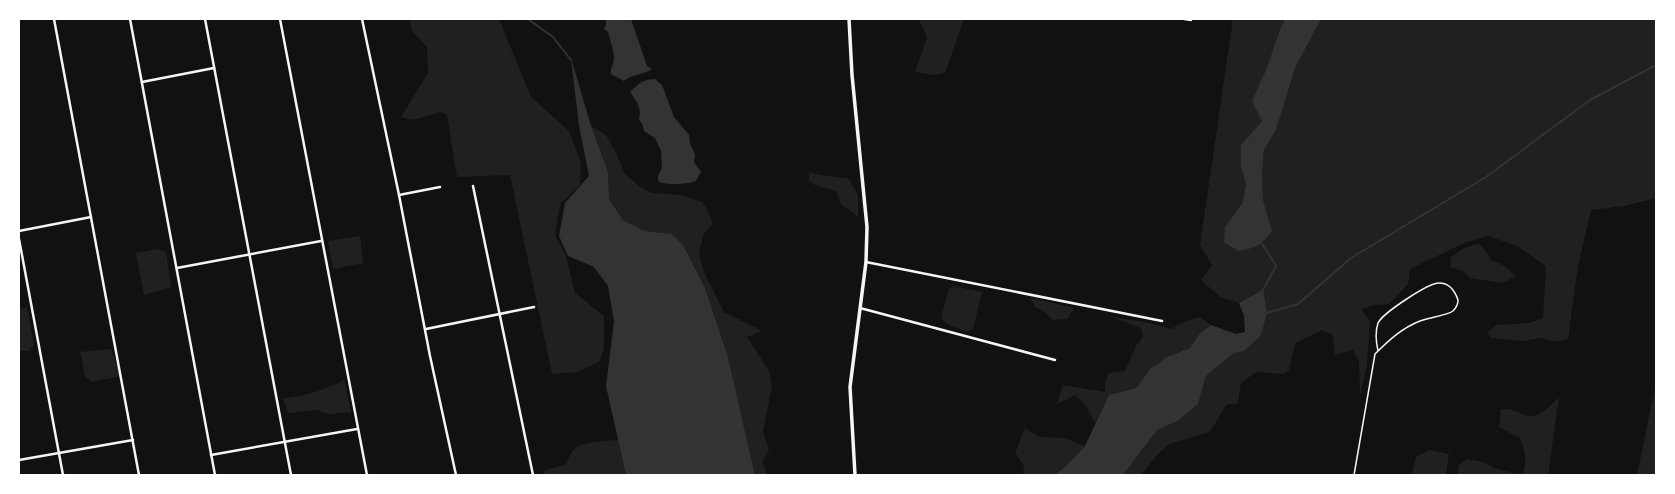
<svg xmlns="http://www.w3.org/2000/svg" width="1675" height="494" font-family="Quicksand,sans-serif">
  <rect width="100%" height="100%" fill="#111"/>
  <g fill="#202020">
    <polygon points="409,19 499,19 531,97 569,131 581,163 580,185 560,204 555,235 566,256 575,293 604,316 604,349 599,362 578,372 552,374 510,175 457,177 447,115 441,112 413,120 401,117 428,73 427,47 412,31"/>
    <polygon points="919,19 964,19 945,73 934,75 915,72 927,38"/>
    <polygon points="1233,19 1285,19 1280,29 1266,70 1262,121 1241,145 1241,167 1246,185 1242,204 1237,213 1272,231 1263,200 1262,175 1264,150 1276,130 1295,68 1321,19 1656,19 1656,198 1624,206 1591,210 1578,266 1568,339 1559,342 1539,338 1523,341 1490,338 1488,332 1497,325 1529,323 1543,318 1546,266 1517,246 1488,236 1464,243 1410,269 1408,284 1389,304 1374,305 1362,309 1370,322 1367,365 1360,395 1359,361 1353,350 1335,355 1333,335 1322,330 1295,343 1289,370 1283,374 1256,372 1241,383 1238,403 1226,405 1210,432 1169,444 1157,455 1141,475 1123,475 1157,430 1178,421 1198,404 1206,376 1234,353 1244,350 1254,296 1239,303 1220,297 1201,280 1212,265 1200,245"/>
    <polygon points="591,126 606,135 617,155 625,174 639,186 652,193 682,195 702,202 708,211 713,224 704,233 699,252 703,270 724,312 762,331 747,337 769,371 772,386 763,432 769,449 762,463 768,475 755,475 728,357 705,288 683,245 672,234 645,231 623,220 609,199 608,172"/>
    <polygon points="809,173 849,179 858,195 858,217 841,204 836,191 815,185 809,181"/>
    <polygon points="360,236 363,263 333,269 328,241"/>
    <polygon points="1478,244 1484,248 1491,260 1503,265 1516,276 1503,283 1482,280 1470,278 1463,271 1450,267 1451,257 1464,248"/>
    <polygon points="158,249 166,252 171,287 144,295 136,253"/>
    <polygon points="954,286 982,292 973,329 967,332 947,324 941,318 949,289"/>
    <polygon points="1031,298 1074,308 1067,319 1053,320 1042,310 1035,307"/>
    <polygon points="27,308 34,345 28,351 19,351 19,309"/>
    <polygon points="1108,316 1149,323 1171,329 1184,322 1199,317 1211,325 1200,333 1190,348 1167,357 1151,368 1136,388 1109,395 1095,423 1086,405 1075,395 1057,404 1063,385 1105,392 1105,383 1109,373 1125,371 1136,346 1143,337 1141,328"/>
    <polygon points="111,349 121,376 92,382 84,375 83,364 80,352"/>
    <path d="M344 380 351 412 329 414 316 410 288 413 283 398C299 398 330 388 344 380Z"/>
    <polygon points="1656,383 1656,475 1637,475"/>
    <path d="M1559 397 1548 475H1457L1459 465 1467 459 1483 462 1494 468 1517 474 1523 473C1527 460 1525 451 1520 438L1499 427 1501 409C1514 409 1514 411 1525 415 1539 420 1551 405 1559 397Z"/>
    <polygon points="1025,428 1039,437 1064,438 1085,446 1066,466 1054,475 1023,475 1024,466 1015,453"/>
    <path d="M618 440 626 475H543L545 470 565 465C568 460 571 451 577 447 588 441 606 441 618 440Z"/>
    <polygon points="1429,450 1449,454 1446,475 1412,475 1416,457"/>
  </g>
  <g fill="#333">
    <path d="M606 19H631L647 66 652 69C643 75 632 74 624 81L611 74C610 68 614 64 614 58 614 50 610 40 608 32L604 29 606 25Z"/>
    <path d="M1285 19H1321L1295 68 1276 130 1264 150 1262 175 1263 200 1272 231C1261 246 1255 248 1238 251L1224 242 1225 227 1242 204 1246 185 1241 167V145L1262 121 1252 101 1266 70 1280 29Z"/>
    <polygon points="571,58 591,126 608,172 609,199 623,220 645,231 672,234 683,245 705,288 728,357 755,475 626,475 606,386 614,321 608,286 594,267 568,256 559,236 565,203 589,176 579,126"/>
    <path d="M655 79 662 85 674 117 689 135 690 144 695 154 694 162 701 172 696 181C688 184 665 186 658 181V176L662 168 661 151 655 138 644 131 642 123 639 120C642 107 637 102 630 92 640 83 641 80 655 79Z"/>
    <polygon points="1263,290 1267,313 1261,335 1244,351 1234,353 1206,376 1198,404 1178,421 1157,430 1123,475 1054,475 1066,466 1085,446 1109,395 1136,388 1151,368 1167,357 1190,348 1200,333 1211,325 1236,334 1245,332 1244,316 1239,303"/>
  </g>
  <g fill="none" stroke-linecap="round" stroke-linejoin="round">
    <g stroke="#333" stroke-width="2">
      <polyline points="528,19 553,37 571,60"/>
      <polyline points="1261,242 1276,266 1262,292"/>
      <polyline points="1265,315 1267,313 1298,304 1351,258 1486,177 1590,100 1656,65"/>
    </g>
    <path stroke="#f5f5f5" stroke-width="1.5" d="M1354 475 1375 354C1389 340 1402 328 1420 321 1429 317 1446 316 1453 311 1456 308 1458 303 1458 300 1455 291 1450 283 1439 283 1428 283 1383 313 1378 323 1375 332 1376 342 1378 351"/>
    <g stroke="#f5f5f5" stroke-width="2.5">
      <polyline points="54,19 139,475"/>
      <polyline points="130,19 215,475"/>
      <polyline points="205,19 291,475"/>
      <polyline points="280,19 367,475"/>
      <polyline points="362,19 399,195 430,356 456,475"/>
      <polyline points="1184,19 1191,20"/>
      <polyline points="142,82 214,68"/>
      <polyline points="473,186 533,475"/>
      <polyline points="399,195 440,187"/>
      <polyline points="19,231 91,217"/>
      <polyline points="19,239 63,475"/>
      <polyline points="866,262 1162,321"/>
      <polyline points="177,268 321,241"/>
      <polyline points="860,308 1055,360"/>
      <polyline points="426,329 534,307"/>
      <polyline points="211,455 357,429"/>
      <polyline points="19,460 133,440"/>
    </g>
    <polyline stroke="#f5f5f5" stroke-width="3.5" points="849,19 852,75 867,227 866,262 850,387 855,475"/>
  </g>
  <rect width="1675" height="494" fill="none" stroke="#ffffff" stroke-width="40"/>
</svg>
